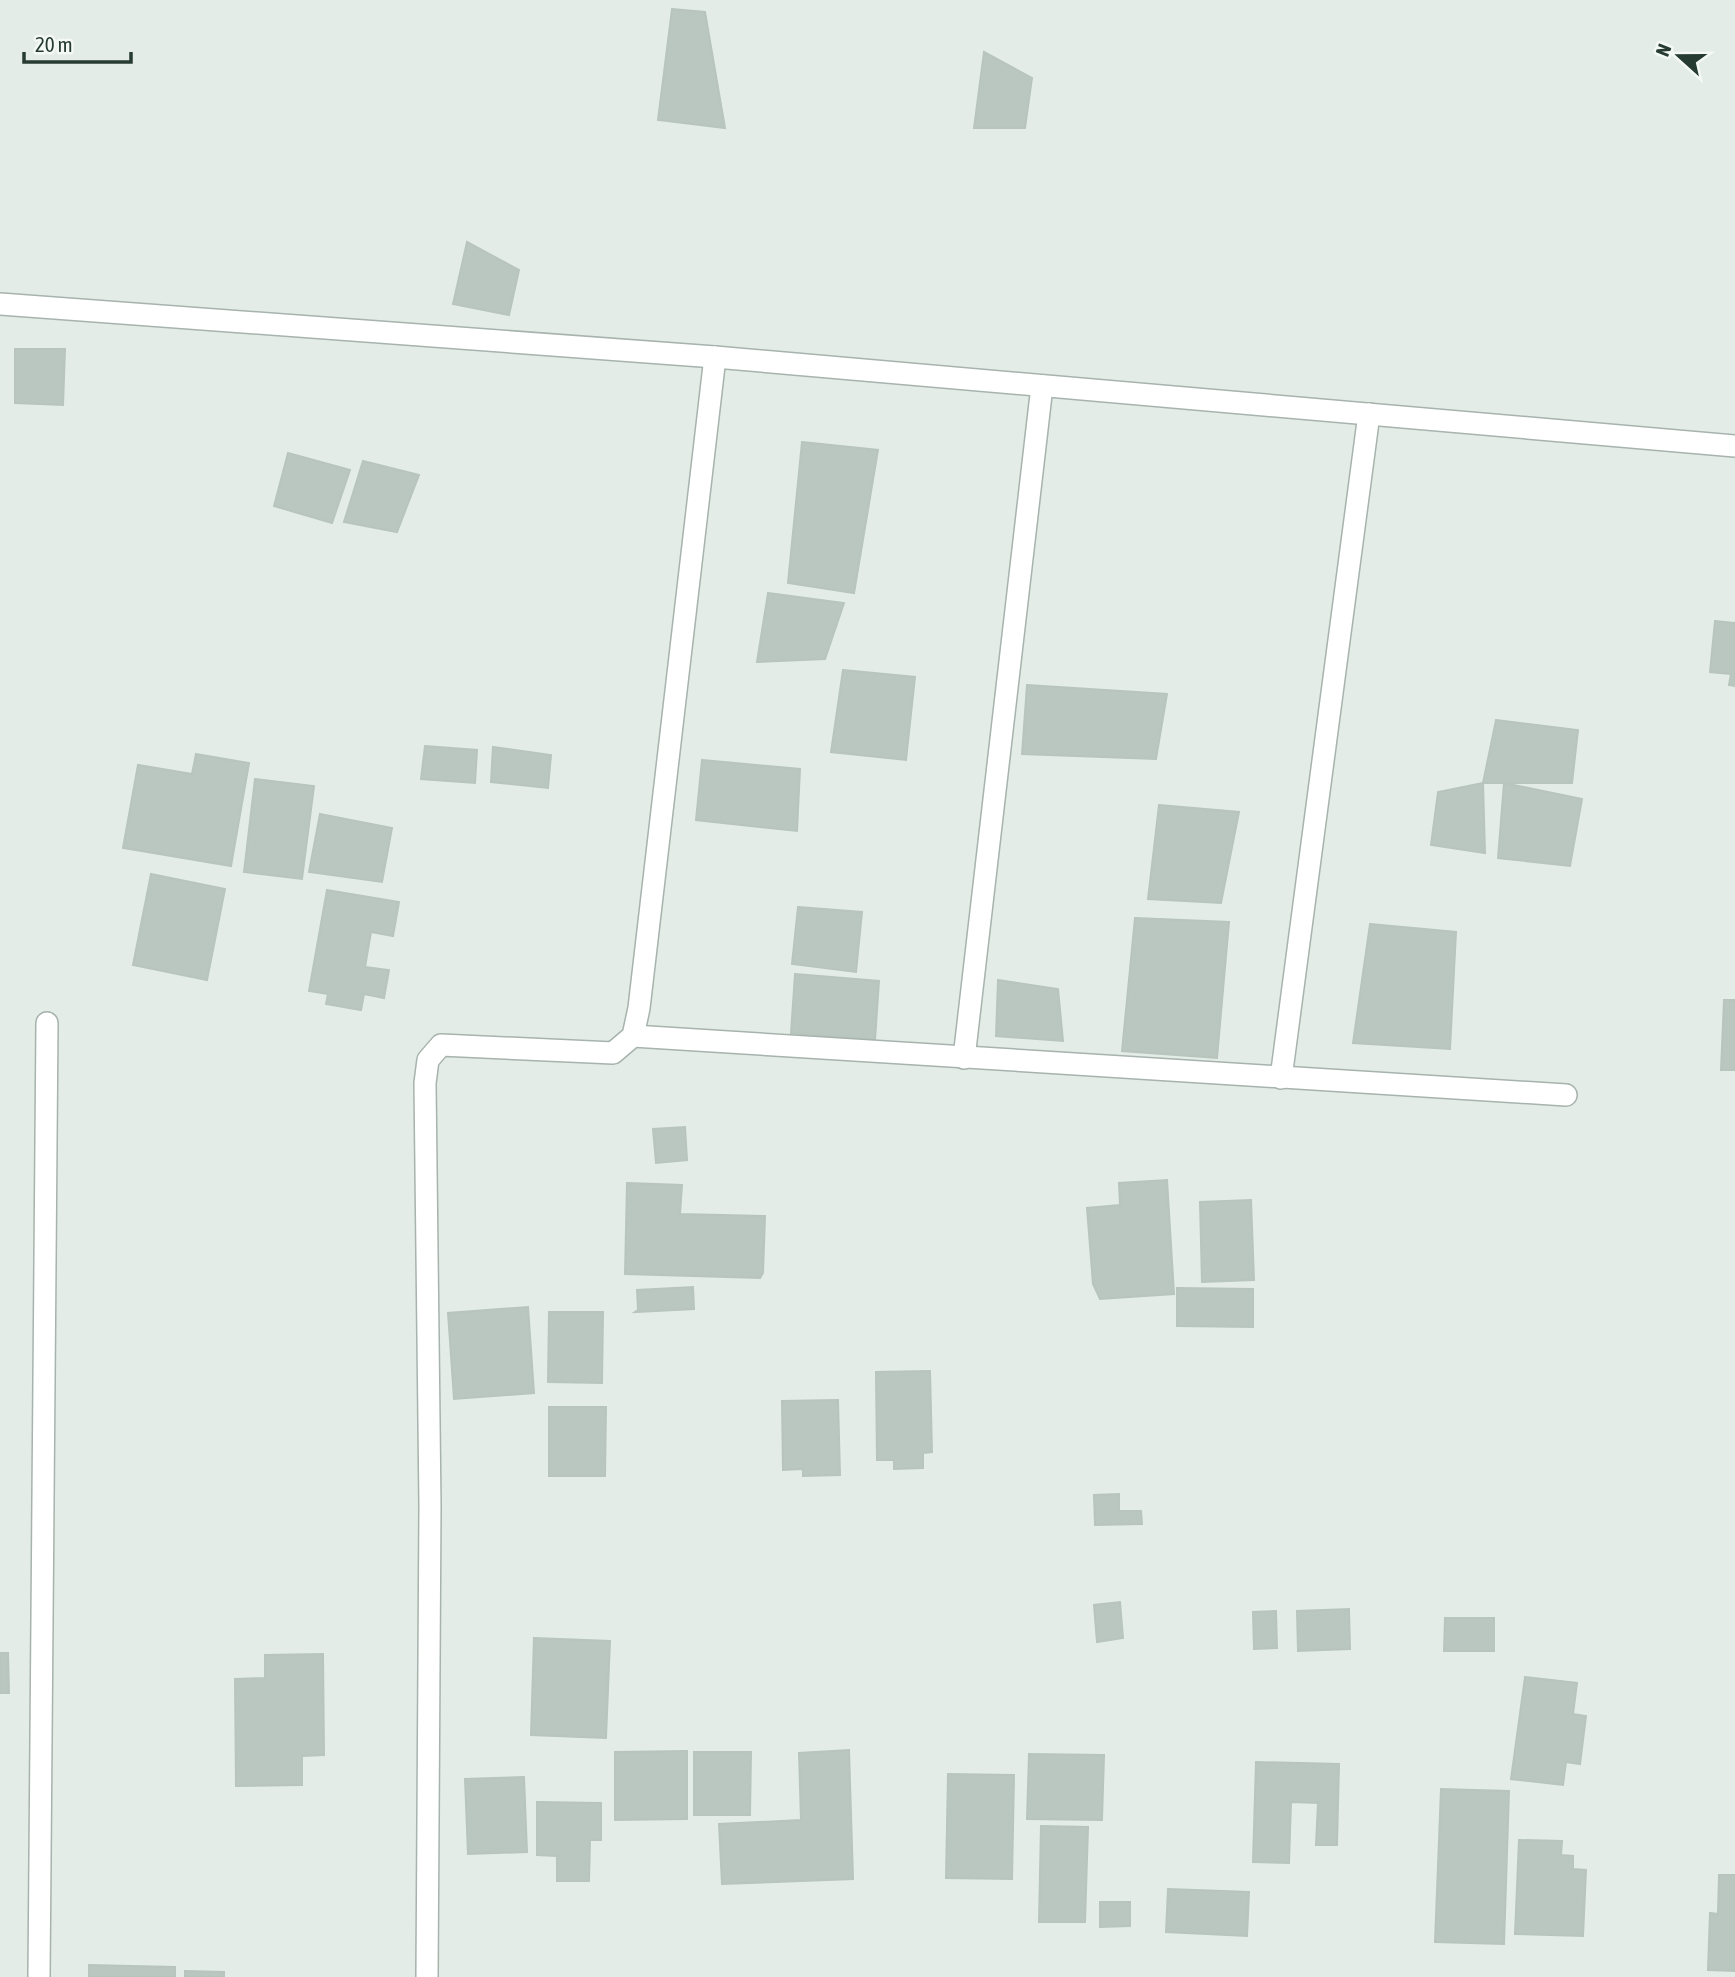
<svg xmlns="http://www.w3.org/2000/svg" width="1735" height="1977" font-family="'Asap Condensed',sans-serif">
  <rect width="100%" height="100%" fill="#e4ece7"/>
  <g fill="#bac6c0" stroke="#b7c5bd" stroke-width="2">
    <polygon points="672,9 705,12 725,128 658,120"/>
    <polygon points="984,52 1032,78 1025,128 974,128"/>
    <polygon points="467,242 519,270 509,315 453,304"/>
    <polygon points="15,349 65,349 63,405 15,403"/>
    <polygon points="802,442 878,450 854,593 788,583"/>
    <polygon points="288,453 350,470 332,523 274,506"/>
    <polygon points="363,461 419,475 397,532 344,522"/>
    <polygon points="768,593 844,603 825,659 757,662"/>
    <polygon points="1715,621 1735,623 1735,686 1729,685 1731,674 1710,672"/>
    <polygon points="843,670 915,677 906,760 831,752"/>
    <polygon points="1027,685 1167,694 1156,759 1022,754"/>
    <polygon points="1496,720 1578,730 1572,783 1483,783"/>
    <polygon points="425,746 477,750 475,783 421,779"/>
    <polygon points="493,747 551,755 548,788 491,782"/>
    <polygon points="196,754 249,763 231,866 123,848 138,765 192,774"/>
    <polygon points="702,760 800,769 797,831 696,820"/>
    <polygon points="255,779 314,786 302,879 244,872"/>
    <polygon points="1483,783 1485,853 1431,845 1438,792"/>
    <polygon points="1504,783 1582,799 1570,866 1498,858"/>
    <polygon points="1159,805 1239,812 1221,903 1148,899"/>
    <polygon points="320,814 392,828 382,882 309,872"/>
    <polygon points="151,874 225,889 207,980 133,965"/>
    <polygon points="327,890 399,902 393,936 371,932 365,967 389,970 384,998 364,994 361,1010 326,1004 328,994 309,991"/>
    <polygon points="798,907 862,912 856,972 792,964"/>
    <polygon points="1135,918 1229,922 1217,1058 1122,1051"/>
    <polygon points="1370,924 1456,932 1450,1049 1353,1043"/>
    <polygon points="795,974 879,981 875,1040 791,1033"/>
    <polygon points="998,980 1058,989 1063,1041 996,1036"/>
    <polygon points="1724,1000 1735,1000 1735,1070 1721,1070"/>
    <polygon points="685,1127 687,1160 656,1163 653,1129"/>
    <polygon points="1167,1180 1174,1294 1100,1299 1093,1284 1087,1208 1120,1205 1119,1183"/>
    <polygon points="627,1183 682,1185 680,1214 765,1216 763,1273 760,1278 625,1274"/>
    <polygon points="1251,1200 1254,1280 1202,1282 1200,1202"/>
    <polygon points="693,1287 694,1309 635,1312 638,1310 637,1290"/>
    <polygon points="1177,1288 1253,1289 1253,1327 1177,1326"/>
    <polygon points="528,1307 534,1393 454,1399 448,1313"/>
    <polygon points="549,1312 603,1312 602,1383 548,1382"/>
    <polygon points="930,1371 932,1452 923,1453 923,1468 894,1469 894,1460 877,1460 876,1372"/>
    <polygon points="838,1400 840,1475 803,1476 803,1469 783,1470 782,1401"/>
    <polygon points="549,1407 606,1407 605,1476 549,1476"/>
    <polygon points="1119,1494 1119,1511 1141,1511 1142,1524 1095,1525 1094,1495"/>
    <polygon points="1120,1602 1123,1638 1097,1642 1094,1605"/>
    <polygon points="1349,1609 1350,1649 1298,1651 1297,1611"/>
    <polygon points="1276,1611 1277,1648 1254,1649 1253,1612"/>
    <polygon points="1445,1618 1494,1618 1494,1651 1444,1651"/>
    <polygon points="534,1638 610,1641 606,1738 531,1735"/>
    <polygon points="0,1653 8,1653 9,1693 0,1693"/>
    <polygon points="323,1654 324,1755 302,1756 302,1785 236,1786 235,1679 265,1678 265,1655"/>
    <polygon points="1525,1677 1577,1683 1573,1714 1586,1716 1580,1764 1566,1762 1563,1785 1511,1779"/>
    <polygon points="849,1750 853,1879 722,1884 719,1824 801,1820 799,1753"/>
    <polygon points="687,1751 687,1819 615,1820 615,1752"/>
    <polygon points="694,1752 751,1752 750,1815 694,1815"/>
    <polygon points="1029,1754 1104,1755 1102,1820 1027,1819"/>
    <polygon points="1256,1762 1339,1764 1337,1845 1316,1845 1318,1803 1291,1802 1289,1863 1253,1862"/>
    <polygon points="948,1774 1014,1775 1012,1879 946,1878"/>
    <polygon points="524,1777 527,1852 468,1854 465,1779"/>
    <polygon points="1441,1789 1509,1791 1504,1944 1435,1942"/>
    <polygon points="537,1802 601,1803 601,1840 590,1840 589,1881 557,1881 557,1856 537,1855"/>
    <polygon points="1041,1826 1088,1827 1085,1922 1039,1922"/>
    <polygon points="1519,1840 1562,1841 1561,1855 1573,1856 1573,1869 1586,1870 1583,1936 1515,1934"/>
    <polygon points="1719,1875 1735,1875 1735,1971 1708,1970 1710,1913 1718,1914"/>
    <polygon points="1168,1889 1249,1892 1247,1936 1166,1932"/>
    <polygon points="1100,1902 1130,1902 1130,1926 1100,1927"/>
    <polygon points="89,1965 175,1967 175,1977 89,1977"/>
    <polygon points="185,1971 224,1972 224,1977 185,1977"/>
  </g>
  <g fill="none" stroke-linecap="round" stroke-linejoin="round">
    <defs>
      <g id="street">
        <polyline points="0,304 715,357 1735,446"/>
        <polyline points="633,1036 1566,1095"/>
        <polyline points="964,1058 1042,386"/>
        <polyline points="1281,1078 1369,414"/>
        <polyline points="39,1977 47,1023"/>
        <polyline points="427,1977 430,1506 425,1083 428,1060 441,1045 613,1053 633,1036 639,1008 715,357"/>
      </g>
    </defs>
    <use href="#street" stroke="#a7b3ad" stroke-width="24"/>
    <use href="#street" stroke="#fff" stroke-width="21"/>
  </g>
  <g transform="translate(1679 56) rotate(291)" stroke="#f4f9f6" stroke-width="5" paint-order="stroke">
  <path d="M0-5L12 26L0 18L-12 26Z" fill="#263b32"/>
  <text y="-10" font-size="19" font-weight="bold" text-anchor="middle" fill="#263b32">N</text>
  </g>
  <path d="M24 52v10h107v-10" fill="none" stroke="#263b32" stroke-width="3.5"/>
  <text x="35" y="52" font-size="21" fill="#263b32" stroke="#f4f9f6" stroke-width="5" paint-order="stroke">20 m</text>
</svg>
